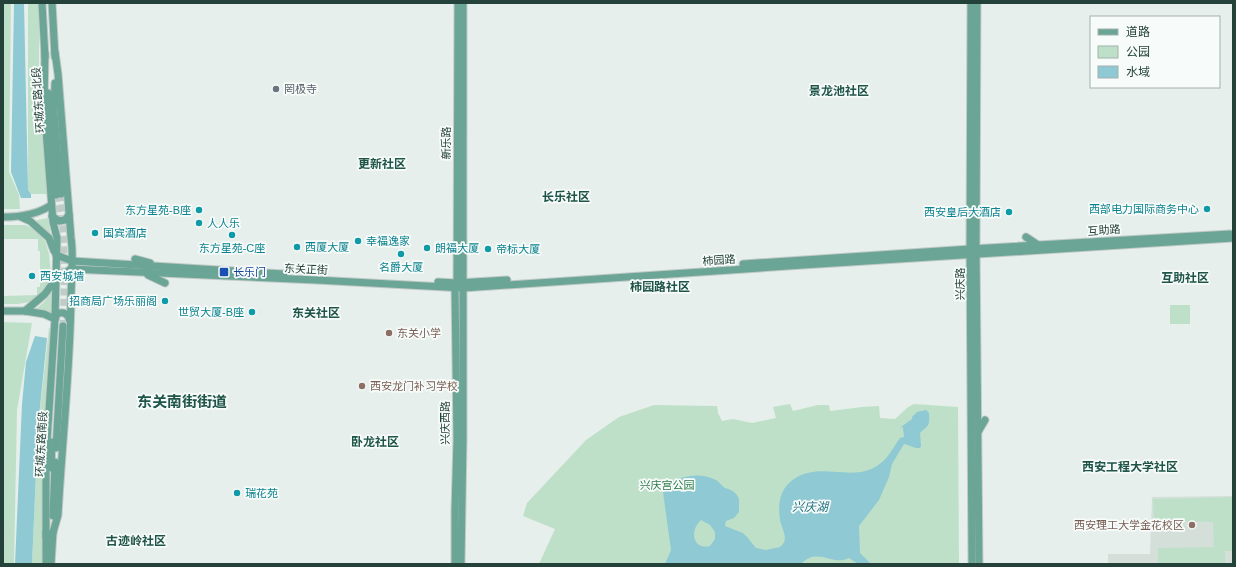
<svg xmlns="http://www.w3.org/2000/svg" width="1236" height="567" font-family="Helvetica,'Noto Sans SC',sans-serif">
  <rect width="100%" height="100%" fill="#e6efeb"/>
  <polygon fill="#d4dfda" points="1233,496 1233,564 1108,564 1108,554 1150,554 1152,497"/>
  <g fill="#bfe0c8">
    <polygon points="3,3 11,3 9,172 19,195 20,209 3,209"/>
    <polygon points="28,3 39,3 39,74 47,194 31,194 28,190"/>
    <polygon points="48,218 51,236 37,223 37,220"/>
    <polygon points="3,225 25,225 34,229 45,241 49,254 51,274 49,285 35,301 18,304 3,304 3,296 37,295 37,287 40,287 40,251 38,251 38,239 3,239"/>
    <polygon points="52,292 51,312 37,312 37,308 44,302"/>
    <rect x="1170" y="305" width="20" height="19"/>
    <polygon points="3,322 32,323 17,410 14,564 3,564"/>
    <polygon points="49,328 54,331 43,456 42,564 32,564 38,426"/>
    <polygon points="790,404 793,411 818,405 829,405 830,411 862,407 879,406 880,418 895,419 908,407 914,404 958,407 959,564 539,564 555,529 523,516 527,503 586,440 619,417 654,405 717,406 718,413 722,421 733,419 752,423 776,418 773,407"/>
    <polygon points="1233,497 1233,551 1225,551 1225,564 1158,564 1158,548 1214,547 1213,522 1154,520 1153,499"/>
  </g>
  <g fill="#8ec9d4" fill-rule="evenodd">
    <polygon points="14,3 24,3 28,190 31,194 31,198 21,198 11,172"/>
    <polygon points="35,336 47,338 38,426 32,564 15,564 22,404 26,362"/>
    <path d="M926 410 929 413C930 427 928 425 920 433L921 446 920 448C915 449 910 445 904 444L892 464 889 477 879 500 859 526 860 553 871 564H858L849 558C833 567 818 546 801 564H665L671 550 663 492 670 481C686 476 700 472 716 480 719 482 722 486 725 488 732 490 736 492 739 499V512L734 518 726 521 725 526 743 533 747 537 756 548 766 550 780 547C790 539 782 530 780 520 778 506 779 493 789 483 818 457 853 486 881 463 889 457 894 446 900 438L904 437 903 428V427L900 428 901 427 912 419V417L917 412ZM701 520 710 525 715 532V539L710 546C693 550 689 531 701 520Z"/>
  </g>
  <g fill="none" stroke-linecap="round" stroke-linejoin="round">
    <g stroke="#bfccc8" stroke-width="7" stroke-dasharray="7 3.5" stroke-linecap="butt">
      <path d="M61 194C64 238 65 282 63 326"/>
      <polyline points="56,195 59,224"/>
    </g>
    <defs>
      <g id="major">
        <polyline points="42,3 45,57"/>
        <polyline points="52,3 55,57"/>
        <polyline points="971,3 970,249 972,564"/>
        <polyline points="977,3 976,249 979,564"/>
        <polyline points="45,53 44,104 53,222 57,238 55,319"/>
        <polyline points="55,83 54,112 61,194"/>
        <polyline points="48,93 56,195"/>
        <polyline points="52,216 59,221 65,220 69,215"/>
        <path d="M3 217C20 217 37 215 51 205"/>
        <polyline points="21,217 30,221 49,238 54,251"/>
        <polyline points="1026,237 1038,245"/>
        <polyline points="56,255 72,261 284,274"/>
        <polyline points="135,259 150,263"/>
        <polyline points="743,264 970,249 1230,234"/>
        <polyline points="148,275 165,283"/>
        <polyline points="438,282 457,283 507,280"/>
        <polyline points="3,311 25,311 44,314 55,319 46,456 46,537"/>
        <polyline points="25,311 45,294 55,280 71,269 316,280 463,288 803,265 1233,238"/>
        <path d="M55 319 57 314C64 311 68 314 70 321"/>
        <polyline points="978,432 985,420"/>
        <polyline points="56,448 63,326"/>
        <polyline points="51,468 52,442"/>
        <polyline points="53,516 55,462"/>
        <path d="M52 536 58 515C62 443 70 371 71 299 71 280 74 256 71 238L58 74 55 52"/>
        <polyline points="46,564 46,532"/>
        <polyline points="51,564 53,532"/>
        <polyline points="455,564 455,510 457,440 455,288 457,283 458,3"/>
        <polyline points="461,564 463,440 463,3"/>
      </g>
    </defs>
    <use href="#major" stroke="#c2cac8" stroke-width="9"/>
    <use href="#major" stroke="#6aa596" stroke-width="7"/>
  </g>
  <circle fill="#6b7280" stroke="#f7fbf9" stroke-width="1.5" cx="276" cy="89" r="4"/>
  <g fill="#0f9aa8" stroke="#f7fbf9" stroke-width="1.5">
    <circle cx="1207" cy="209" r="4"/>
    <circle cx="199" cy="210" r="4"/>
    <circle cx="1009" cy="212" r="4"/>
    <circle cx="199" cy="223" r="4"/>
    <circle cx="95" cy="233" r="4"/>
    <circle cx="232" cy="235" r="4"/>
    <circle cx="358" cy="241" r="4"/>
    <circle cx="297" cy="247" r="4"/>
    <circle cx="427" cy="248" r="4"/>
    <circle cx="488" cy="249" r="4"/>
    <circle cx="401" cy="254" r="4"/>
    <circle cx="32" cy="276" r="4"/>
    <circle cx="165" cy="301" r="4"/>
    <circle cx="252" cy="312" r="4"/>
    <circle cx="237" cy="493" r="4"/>
  </g>
  <rect fill="#1a4fb4" stroke="#f7fbf9" stroke-width="1.5" x="219" y="267" width="10" height="10" rx="2"/>
  <g fill="#8d6e63" stroke="#f7fbf9" stroke-width="1.5">
    <circle cx="389" cy="333" r="4"/>
    <circle cx="362" cy="386" r="4"/>
    <circle cx="1192" cy="525" r="4"/>
  </g>
  <g text-anchor="middle" dominant-baseline="central" stroke-width="3.5" stroke-linejoin="round" paint-order="stroke">
    <g font-size="11" fill="#5b616d" stroke="#f7fbf9" text-anchor="start">
      <text x="284" y="89">罔极寺</text>
    </g>
    <g font-size="11" fill="#24423a" stroke="#f7fbf9">
      <text transform="translate(38 100) rotate(-94)">环城东路北段</text>
      <text transform="translate(446 143) rotate(-90)">新乐路</text>
      <text transform="translate(1104 230) rotate(-4)">互助路</text>
      <text transform="translate(719 260) rotate(-4)">柿园路</text>
      <text transform="translate(306 269) rotate(3)">东关正街</text>
      <text transform="translate(960 284) rotate(-90)">兴庆路</text>
      <text transform="translate(445 423) rotate(-90)">兴庆西路</text>
      <text transform="translate(41 444) rotate(-87)">环城东路南段</text>
    </g>
    <g font-size="11" fill="#0d838f" stroke="#f7fbf9" text-anchor="start">
      <text x="1199" y="209" text-anchor="end">西部电力国际商务中心</text>
      <text x="191" y="210" text-anchor="end">东方星苑-B座</text>
      <text x="1001" y="212" text-anchor="end">西安皇后大酒店</text>
      <text x="207" y="223">人人乐</text>
      <text x="103" y="233">国宾酒店</text>
      <text x="366" y="241">幸福逸家</text>
      <text x="305" y="247">西厦大厦</text>
      <text x="232" y="248" text-anchor="middle">东方星苑-C座</text>
      <text x="435" y="248">朗福大厦</text>
      <text x="496" y="249">帝标大厦</text>
      <text x="401" y="267" text-anchor="middle">名爵大厦</text>
      <text x="40" y="276">西安城墙</text>
      <text x="157" y="301" text-anchor="end">招商局广场乐丽阁</text>
      <text x="244" y="312" text-anchor="end">世贸大厦-B座</text>
      <text x="245" y="493">瑞花苑</text>
    </g>
    <g font-size="11" fill="#164399" stroke="#f7fbf9" text-anchor="start">
      <text x="233" y="272">长乐门</text>
    </g>
    <g font-size="11" fill="#785e54" stroke="#f7fbf9" text-anchor="start">
      <text x="397" y="333">东关小学</text>
      <text x="370" y="386">西安龙门补习学校</text>
      <text x="1184" y="525" text-anchor="end">西安理工大学金花校区</text>
    </g>
    <g font-size="11" fill="#2d7a4b" stroke="#f7fbf9">
      <text x="667" y="485">兴庆宫公园</text>
    </g>
    <g font-size="12" font-weight="bold" fill="#1f5548" stroke="#f7fbf9">
      <text x="839" y="91">景龙池社区</text>
      <text x="382" y="164">更新社区</text>
      <text x="566" y="197">长乐社区</text>
      <text x="1185" y="278">互助社区</text>
      <text x="660" y="287">柿园路社区</text>
      <text x="316" y="313">东关社区</text>
      <text x="375" y="442">卧龙社区</text>
      <text x="1130" y="467">西安工程大学社区</text>
      <text x="136" y="541">古迹岭社区</text>
    </g>
    <g font-size="12" font-style="italic" fill="#1c6f80" stroke="#f7fbf9">
      <text x="810" y="507">兴庆湖</text>
    </g>
    <g font-size="15" font-weight="bold" fill="#1f5548" stroke="#f7fbf9">
      <text x="182" y="401">东关南街街道</text>
    </g>
  </g>
  <rect width="1236" height="567" fill="none" stroke="#24423a" stroke-width="8"/>
  <rect x="1090" y="16" width="130" height="72" fill="#f7fbf9" stroke="#a3b1ad"/>
  <rect x="1098" y="29" width="20" height="6" fill="#6aa596" stroke="#a3b1ad"/>
  <text x="1126" y="36" font-size="12" fill="#24423a">道路</text>
  <rect x="1098" y="46" width="20" height="12" fill="#bfe0c8" stroke="#a3b1ad"/>
  <text x="1126" y="56" font-size="12" fill="#24423a">公园</text>
  <rect x="1098" y="66" width="20" height="12" fill="#8ec9d4" stroke="#a3b1ad"/>
  <text x="1126" y="76" font-size="12" fill="#24423a">水域</text>
</svg>
